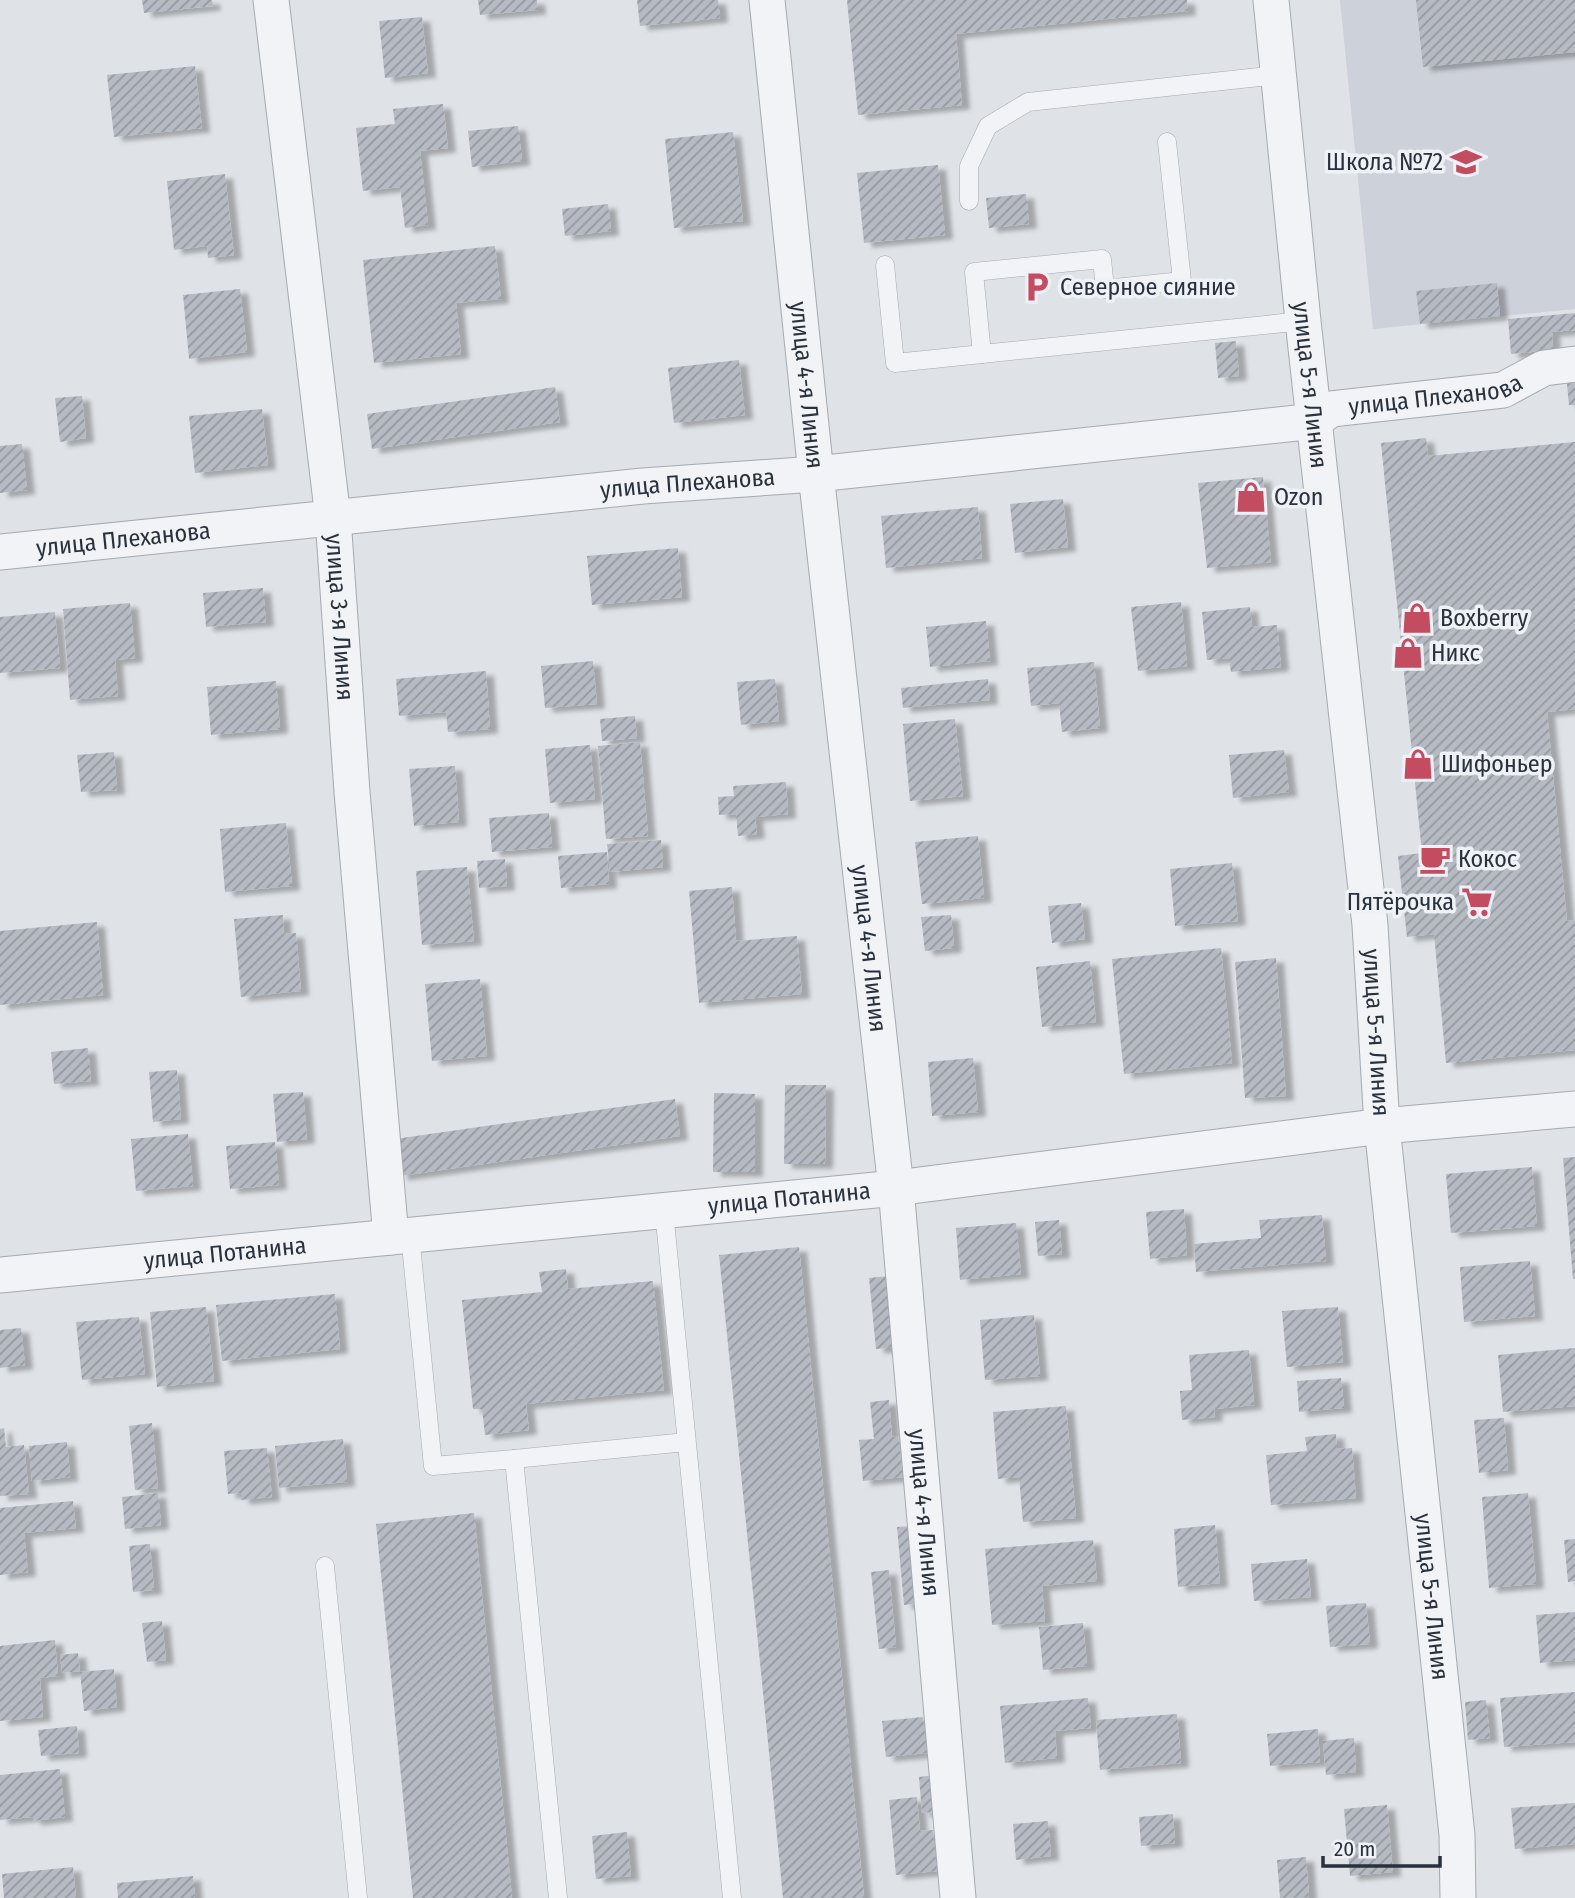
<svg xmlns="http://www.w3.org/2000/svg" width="1575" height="1898" font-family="'Fira Sans Condensed',sans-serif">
  <defs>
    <pattern id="building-hatch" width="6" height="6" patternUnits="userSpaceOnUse" patternTransform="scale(1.75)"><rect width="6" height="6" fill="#b6bbc3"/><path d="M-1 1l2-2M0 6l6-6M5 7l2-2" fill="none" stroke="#9499a0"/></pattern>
    <filter id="shadow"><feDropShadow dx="8" dy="4.5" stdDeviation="2" flood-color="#0004"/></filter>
  </defs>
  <rect width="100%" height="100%" fill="#dfe2e7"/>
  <polygon fill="#cdd1d9" points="1340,0 1575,0 1575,309 1373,329"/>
  <g fill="url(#building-hatch)" filter="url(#shadow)">
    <polygon points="142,0 212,0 213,6 144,13"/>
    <polygon points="478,0 537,0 538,10 480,15"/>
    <polygon points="637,0 718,0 720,18 640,26"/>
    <polygon points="847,0 1187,0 1188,11 956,34 962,105 858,115"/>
    <polygon points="1416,0 1575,0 1575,52 1423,67"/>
    <polygon points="422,17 428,73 385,78 379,21"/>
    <polygon points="195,66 202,128 114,137 107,75"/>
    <polygon points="443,104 448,148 420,151 428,225 405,228 400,187 363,191 356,128 395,124 393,109"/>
    <polygon points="518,126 522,161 472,167 468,131"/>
    <polygon points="733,132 743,221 674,228 665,139"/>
    <polygon points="938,165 945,235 864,243 857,173"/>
    <polygon points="225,174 234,255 208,258 207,246 174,250 167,181"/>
    <polygon points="1026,194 1029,224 989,228 986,198"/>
    <polygon points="608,204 611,231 565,236 562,209"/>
    <polygon points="495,246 501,299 456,303 461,354 374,363 363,260"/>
    <polygon points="1497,283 1500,316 1420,324 1416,291"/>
    <polygon points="240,289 247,352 189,359 183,295"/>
    <polygon points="1575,313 1575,330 1552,332 1553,350 1511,354 1508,319"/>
    <polygon points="1236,341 1239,376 1218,378 1215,343"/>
    <polygon points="739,360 745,415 674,423 668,368"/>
    <polygon points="1575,373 1575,405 1569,405 1566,374"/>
    <polygon points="555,387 560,422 372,449 367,414"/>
    <polygon points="82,396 86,438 60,442 55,398"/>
    <polygon points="262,409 268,465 195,473 189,416"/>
    <polygon points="1426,438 1428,456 1575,442 1575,709 1547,712 1567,921 1575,920 1575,1050 1446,1063 1434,934 1407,937 1398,856 1422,853 1381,443"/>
    <polygon points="22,444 27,490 0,493 0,446"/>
    <polygon points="1263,477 1271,562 1207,568 1198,483"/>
    <polygon points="1063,499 1068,547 1015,553 1010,504"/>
    <polygon points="978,507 982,558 886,568 881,516"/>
    <polygon points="678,548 682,597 592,605 587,556"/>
    <polygon points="263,588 266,622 206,627 203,593"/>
    <polygon points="1181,602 1187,666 1138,671 1131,607"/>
    <polygon points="130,603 135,658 115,660 118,696 70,700 63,609"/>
    <polygon points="1250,607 1252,627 1277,625 1281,667 1231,672 1229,658 1207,660 1202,612"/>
    <polygon points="55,612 60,668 0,673 0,617"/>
    <polygon points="986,621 990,661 930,667 926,627"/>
    <polygon points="593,661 597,704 545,708 541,666"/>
    <polygon points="1094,662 1100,728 1062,732 1059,703 1031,706 1027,668"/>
    <polygon points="486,671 490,729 448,732 446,712 399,716 396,679"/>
    <polygon points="775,679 779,721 741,725 737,682"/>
    <polygon points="988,679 990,700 903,708 901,688"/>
    <polygon points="276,681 280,729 211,735 207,687"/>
    <polygon points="635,716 637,738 602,741 600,719"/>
    <polygon points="955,719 963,796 910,801 903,724"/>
    <polygon points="640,742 648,836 606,839 598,746"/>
    <polygon points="590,745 595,799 550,803 545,749"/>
    <polygon points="1284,750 1289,792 1233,798 1229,755"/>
    <polygon points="114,752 117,790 81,792 77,755"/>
    <polygon points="455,766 459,822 414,826 409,769"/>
    <polygon points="786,782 788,814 755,817 757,834 738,836 736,814 719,815 718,797 734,796 733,786"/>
    <polygon points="549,813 552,847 492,852 489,818"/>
    <polygon points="286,823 292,886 225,892 220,829"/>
    <polygon points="978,836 984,898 922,904 915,842"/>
    <polygon points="661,840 663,867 610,872 607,844"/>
    <polygon points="607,852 609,884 561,888 558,856"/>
    <polygon points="505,859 507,886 479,888 477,861"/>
    <polygon points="1232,863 1238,921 1175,926 1170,869"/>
    <polygon points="467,867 474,941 422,945 416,871"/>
    <polygon points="732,887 736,941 797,936 802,994 699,1003 689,891"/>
    <polygon points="1081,903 1085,939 1052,943 1048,906"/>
    <polygon points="283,915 284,934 296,933 301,991 241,997 234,919"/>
    <polygon points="951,915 954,948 925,951 921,917"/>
    <polygon points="97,922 103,995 0,1005 0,931"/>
    <polygon points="1221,948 1232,1063 1124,1074 1112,959"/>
    <polygon points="1276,958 1286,1096 1245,1098 1235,962"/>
    <polygon points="1090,961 1096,1022 1042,1027 1036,967"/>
    <polygon points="480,979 487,1056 432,1061 425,984"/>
    <polygon points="88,1048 91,1081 54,1084 51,1052"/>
    <polygon points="973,1058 978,1112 932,1116 928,1062"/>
    <polygon points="177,1070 181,1119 153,1122 149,1072"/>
    <polygon points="785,1085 826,1085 825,1164 784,1164"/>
    <polygon points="303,1092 307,1139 277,1142 273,1094"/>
    <polygon points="714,1093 755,1094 755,1172 713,1172"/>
    <polygon points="675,1099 680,1136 400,1176 395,1139"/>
    <polygon points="188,1134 193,1186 136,1191 131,1139"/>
    <polygon points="275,1142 279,1185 230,1189 226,1146"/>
    <polygon points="1575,1157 1575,1279 1573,1279 1563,1158"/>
    <polygon points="1532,1167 1537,1226 1451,1233 1446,1174"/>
    <polygon points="1184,1209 1187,1255 1150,1259 1146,1212"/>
    <polygon points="1322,1215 1326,1261 1196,1272 1194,1244 1261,1238 1259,1220"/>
    <polygon points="1059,1220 1062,1254 1038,1256 1035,1222"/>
    <polygon points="1016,1223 1021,1274 960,1280 956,1228"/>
    <polygon points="799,1247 864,1898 783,1898 767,1732 719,1255"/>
    <polygon points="1530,1261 1535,1316 1464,1322 1460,1267"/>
    <polygon points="566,1269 568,1289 653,1281 664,1390 526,1404 529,1430 485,1435 482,1409 473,1409 462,1300 542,1292 539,1272"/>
    <polygon points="889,1276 896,1347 876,1349 869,1278"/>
    <polygon points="335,1294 340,1349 222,1361 216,1305"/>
    <polygon points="206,1307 214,1381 157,1387 150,1312"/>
    <polygon points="1338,1307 1343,1362 1287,1367 1282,1311"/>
    <polygon points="1034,1315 1040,1376 985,1380 980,1320"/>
    <polygon points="139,1317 145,1374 82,1380 76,1322"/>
    <polygon points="21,1328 25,1365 0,1368 0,1330"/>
    <polygon points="1575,1348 1575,1406 1503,1412 1498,1355"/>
    <polygon points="1249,1350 1254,1405 1214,1409 1215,1417 1182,1420 1180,1391 1192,1390 1189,1355"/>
    <polygon points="1341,1378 1344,1408 1299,1412 1297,1381"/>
    <polygon points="889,1400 892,1437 898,1436 903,1477 863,1481 859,1440 874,1439 870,1402"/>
    <polygon points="1066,1406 1076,1518 1023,1522 1019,1477 998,1479 993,1412"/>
    <polygon points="1504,1418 1508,1470 1479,1473 1474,1420"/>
    <polygon points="152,1423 158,1488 135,1490 129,1426"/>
    <polygon points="4,1428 6,1447 24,1445 29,1494 0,1496 0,1429"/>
    <polygon points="1336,1434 1337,1449 1352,1448 1356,1498 1271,1505 1266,1455 1307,1451 1305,1437"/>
    <polygon points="343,1439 347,1482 279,1488 275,1446"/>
    <polygon points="67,1442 70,1477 32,1481 29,1446"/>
    <polygon points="267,1448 272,1497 241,1500 241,1493 228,1494 224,1451"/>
    <polygon points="158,1493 161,1525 125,1529 122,1497"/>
    <polygon points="1528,1493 1536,1584 1489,1588 1482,1497"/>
    <polygon points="73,1501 76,1528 24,1533 28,1572 0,1575 0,1508"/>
    <polygon points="474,1513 512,1898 413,1898 376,1524"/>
    <polygon points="1215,1525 1220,1583 1178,1587 1174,1529"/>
    <polygon points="916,1526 924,1603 904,1605 897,1527"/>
    <polygon points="1575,1539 1575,1581 1568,1582 1564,1540"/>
    <polygon points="1093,1540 1097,1581 1042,1586 1045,1621 992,1625 985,1549"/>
    <polygon points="150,1544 154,1590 133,1592 129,1546"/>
    <polygon points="1307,1559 1311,1597 1254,1601 1251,1564"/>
    <polygon points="889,1570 896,1647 879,1649 871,1572"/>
    <polygon points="1366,1603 1370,1644 1330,1647 1326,1606"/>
    <polygon points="1575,1612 1575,1660 1540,1663 1536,1615"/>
    <polygon points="162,1621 166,1660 147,1662 142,1623"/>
    <polygon points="1083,1623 1087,1666 1043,1670 1039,1627"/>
    <polygon points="55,1640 58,1676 40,1678 43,1717 0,1721 0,1646"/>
    <polygon points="78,1653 80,1671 62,1673 60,1655"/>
    <polygon points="114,1669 117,1707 84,1711 80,1672"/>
    <polygon points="1575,1692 1575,1742 1504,1747 1500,1698"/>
    <polygon points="1088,1698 1091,1728 1055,1731 1057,1758 1005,1763 1000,1706"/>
    <polygon points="1486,1700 1490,1738 1468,1740 1465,1702"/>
    <polygon points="1177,1714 1181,1763 1100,1770 1096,1720"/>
    <polygon points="923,1717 927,1753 886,1757 882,1721"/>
    <polygon points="77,1726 79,1753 41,1756 38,1730"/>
    <polygon points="1318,1729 1320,1762 1270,1766 1267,1734"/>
    <polygon points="1354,1738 1356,1772 1326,1775 1323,1741"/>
    <polygon points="60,1769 65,1817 33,1821 33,1817 0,1820 0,1775"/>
    <polygon points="942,1774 946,1811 922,1813 919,1777"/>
    <polygon points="917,1797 920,1831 933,1830 937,1871 896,1875 889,1800"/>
    <polygon points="1575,1803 1575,1844 1515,1849 1511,1808"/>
    <polygon points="1387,1805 1393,1872 1350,1876 1344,1809"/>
    <polygon points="1173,1814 1175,1843 1141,1846 1139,1817"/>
    <polygon points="1048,1821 1051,1856 1016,1860 1013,1824"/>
    <polygon points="627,1832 631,1876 596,1879 592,1836"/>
    <polygon points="1306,1857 1309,1897 1280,1898 1277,1860"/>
    <polygon points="73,1867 76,1898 4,1898 2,1874"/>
    <polygon points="193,1876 195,1898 118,1898 117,1883"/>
  </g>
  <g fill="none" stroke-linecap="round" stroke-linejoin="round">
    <defs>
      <g id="service">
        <polyline points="1167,142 1182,281 1105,289 1102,259 974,272 982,354 1303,321"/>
        <polyline points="969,201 969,166 988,126 1028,102 1278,75"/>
        <polyline points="885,265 895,363 982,354"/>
        <polyline points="664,1211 732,1898"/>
        <polyline points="410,1235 433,1466 514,1459 558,1898"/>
        <polyline points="514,1459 686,1442"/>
        <polyline points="325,1566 358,1898"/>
      </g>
      <g id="minor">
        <path id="s1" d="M271 0 333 518 352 792 391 1237"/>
        <path id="s2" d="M767 0 816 474 896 1188 958 1898"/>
        <path id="s3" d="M1271 0 1303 321 1370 925 1382 1126 1457 1835 1458 1898"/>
        <path id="s4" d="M0 552 643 486 816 474 1315 421 1331 409 1503 390 1544 368 1575 364"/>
        <path id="s5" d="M0 1275 896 1188 1382 1126 1575 1109"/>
      </g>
    </defs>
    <use href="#service" stroke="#a5a9b1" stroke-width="19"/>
    <use href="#minor" stroke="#a5a9b1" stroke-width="37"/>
    <use href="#service" stroke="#f1f3f6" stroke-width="18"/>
    <use href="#minor" stroke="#f1f3f6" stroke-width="35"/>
  </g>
  <defs>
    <symbol id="school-bare" viewBox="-9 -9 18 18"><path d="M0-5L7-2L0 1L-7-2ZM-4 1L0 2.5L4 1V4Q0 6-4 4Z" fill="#c44c61" stroke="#eef1f5" stroke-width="2.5" paint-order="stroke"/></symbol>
    <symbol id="parking-bare" viewBox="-9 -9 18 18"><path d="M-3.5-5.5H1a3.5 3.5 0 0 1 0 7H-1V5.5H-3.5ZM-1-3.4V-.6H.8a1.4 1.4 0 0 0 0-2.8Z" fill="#c44c61" stroke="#eef1f5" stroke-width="2.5" paint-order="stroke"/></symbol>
    <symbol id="shop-bare" viewBox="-9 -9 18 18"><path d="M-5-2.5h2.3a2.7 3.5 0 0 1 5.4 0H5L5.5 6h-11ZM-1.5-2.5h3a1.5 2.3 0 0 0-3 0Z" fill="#c44c61" stroke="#eef1f5" stroke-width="2.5" paint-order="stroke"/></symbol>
    <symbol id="cafe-bare" viewBox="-9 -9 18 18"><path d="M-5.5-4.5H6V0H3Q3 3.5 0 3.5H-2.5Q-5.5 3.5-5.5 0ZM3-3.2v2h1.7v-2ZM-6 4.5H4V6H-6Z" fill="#c44c61" stroke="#eef1f5" stroke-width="2.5" paint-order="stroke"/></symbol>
    <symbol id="supermarket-bare" viewBox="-9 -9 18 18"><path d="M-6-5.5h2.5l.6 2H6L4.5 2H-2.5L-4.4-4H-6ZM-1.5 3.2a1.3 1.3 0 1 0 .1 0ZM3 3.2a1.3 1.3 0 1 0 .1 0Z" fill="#c44c61" stroke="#eef1f5" stroke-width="2.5" paint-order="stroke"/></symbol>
  </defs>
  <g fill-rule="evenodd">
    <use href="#school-bare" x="1444" y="140" width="44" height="44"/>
    <use href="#parking-bare" x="1015" y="265" width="44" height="44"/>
    <use href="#shop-bare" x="1229" y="475" width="44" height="44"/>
    <use href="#shop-bare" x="1395" y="596" width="44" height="44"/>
    <use href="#shop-bare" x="1386" y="631" width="44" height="44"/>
    <use href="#shop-bare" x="1396" y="742" width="44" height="44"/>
    <use href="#cafe-bare" x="1413" y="837" width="44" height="44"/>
    <use href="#supermarket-bare" x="1455" y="880" width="44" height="44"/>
  </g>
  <g text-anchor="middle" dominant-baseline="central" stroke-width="7" stroke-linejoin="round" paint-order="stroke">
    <g font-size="24" fill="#29313d" stroke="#eef1f5" text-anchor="start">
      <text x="1443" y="162" text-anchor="end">Школа №72</text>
      <text x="1060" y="287">Северное сияние</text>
      <text x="1274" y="497">Ozon</text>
      <text x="1440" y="618">Boxberry</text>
      <text x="1431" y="653">Никс</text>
      <text x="1441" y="764">Шифоньер</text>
      <text x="1458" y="859">Кокос</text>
      <text x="1454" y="902" text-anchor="end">Пятёрочка</text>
    </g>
    <g font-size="24" fill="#29313d" stroke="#eef1f5">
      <text stroke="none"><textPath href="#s2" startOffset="387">улица 4-я Линия</textPath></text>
      <text stroke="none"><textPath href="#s3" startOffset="387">улица 5-я Линия</textPath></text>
      <text stroke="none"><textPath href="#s4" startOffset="1447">улица Плеханова</textPath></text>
      <text stroke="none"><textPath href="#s4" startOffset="691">улица Плеханова</textPath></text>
      <text stroke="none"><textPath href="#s4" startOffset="124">улица Плеханова</textPath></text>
      <text stroke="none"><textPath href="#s1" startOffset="621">улица 3-я Линия</textPath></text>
      <text stroke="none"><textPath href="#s2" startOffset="954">улица 4-я Линия</textPath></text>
      <text stroke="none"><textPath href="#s3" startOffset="1038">улица 5-я Линия</textPath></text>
      <text stroke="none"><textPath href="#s5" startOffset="793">улица Потанина</textPath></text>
      <text stroke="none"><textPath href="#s5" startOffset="226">улица Потанина</textPath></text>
      <text stroke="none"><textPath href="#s2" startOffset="1521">улица 4-я Линия</textPath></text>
      <text stroke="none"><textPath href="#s3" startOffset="1605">улица 5-я Линия</textPath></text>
    </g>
  </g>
  <path d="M1323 1856v10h117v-10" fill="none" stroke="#29313d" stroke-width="3.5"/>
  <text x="1334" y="1856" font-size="21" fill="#29313d" stroke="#eef1f5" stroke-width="5" paint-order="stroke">20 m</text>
</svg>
